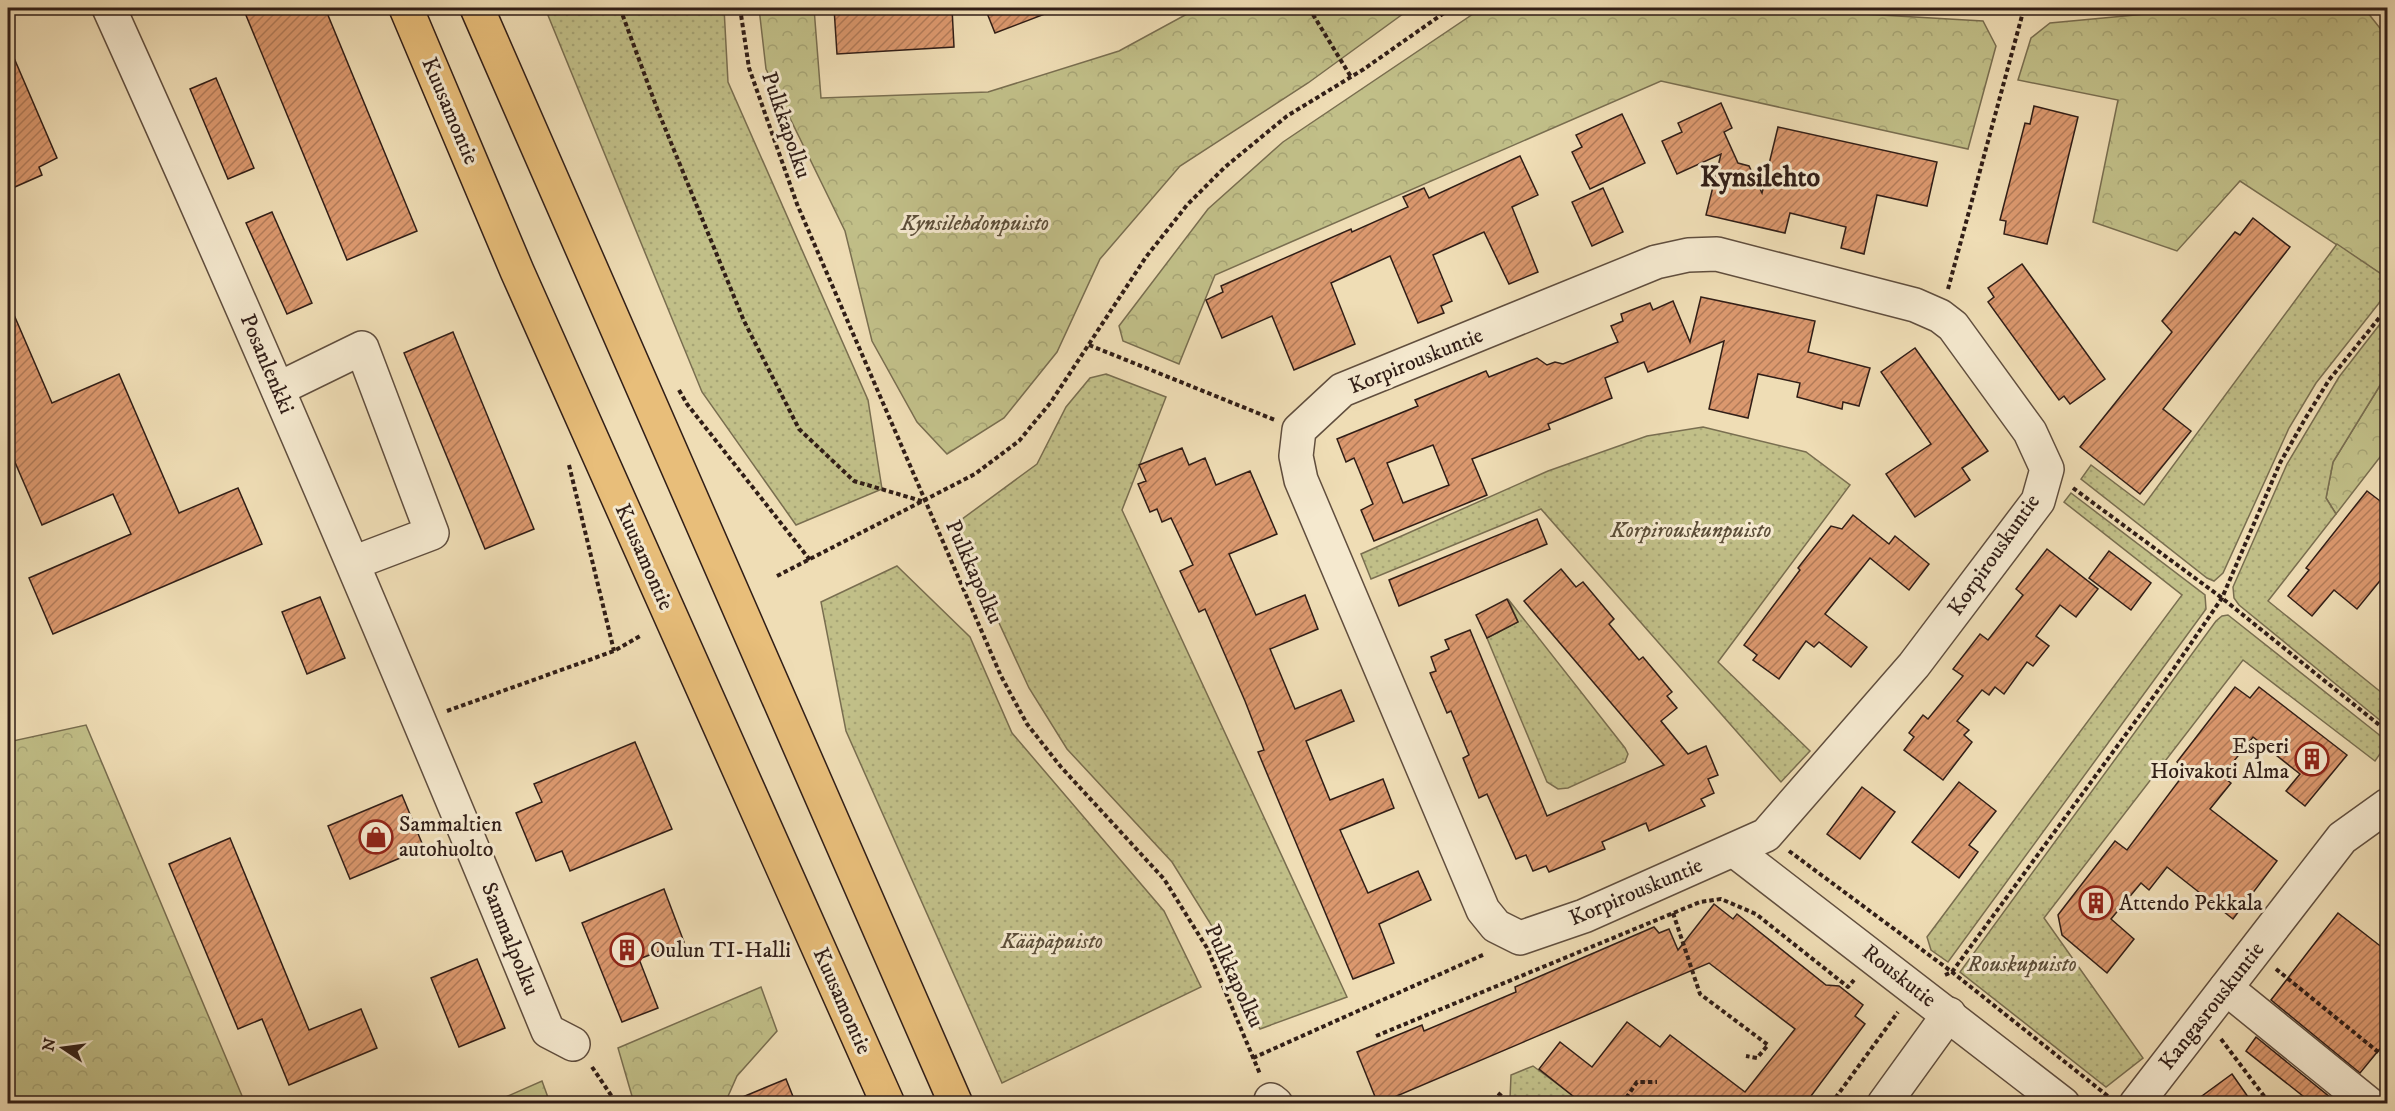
<svg xmlns="http://www.w3.org/2000/svg" width="2395" height="1111" font-family="'IM FELL DW Pica',serif">
  <defs>
    <pattern id="forest-crowns" width="20" height="18" patternUnits="userSpaceOnUse" patternTransform="scale(1.5)"><rect width="20" height="18" fill="#c1bf88"/><path d="M2 6a3 3 0 1 1 6 0M12 15a3 3 0 1 1 6 0" fill="none" stroke="#a6a475"/></pattern>
    <pattern id="park-dots" width="8" height="8" patternUnits="userSpaceOnUse" patternTransform="scale(1.5)"><rect width="8" height="8" fill="#c1bf88"/><path d="M2 2h.1M6 6h.1" fill="none" stroke="#a6a475" stroke-width="1.8" stroke-linecap="round"/></pattern>
    <pattern id="building-hatch" width="6" height="6" patternUnits="userSpaceOnUse" patternTransform="scale(1.5)"><rect width="6" height="6" fill="#db986e"/><path d="M-1 1l2-2M0 6l6-6M5 7l2-2" fill="none" stroke="#b27b59"/></pattern>
  </defs>
  <rect width="100%" height="100%" fill="#efddb5"/>
  <filter id="stains"><feTurbulence type="fractalNoise" baseFrequency=".00333" numOctaves="4"/><feColorMatrix values="0 0 0 0 .2 0 0 0 0 .09 0 0 0 0 .02 0 0 0 .5 -.17"/></filter>
  <radialGradient id="worn" r=".72"><stop offset=".6" stop-color="#630" stop-opacity="0"/><stop offset="1" stop-color="#630" stop-opacity=".3"/></radialGradient>
  <g fill="url(#forest-crowns)" stroke="#796e50" stroke-width="1.5">
    <polygon points="759,8 814,8 821,98 988,92 1119,51 1198,8 1411,8 1308,83 1180,166 1100,259 1057,352 1004,418 947,454 917,422 872,341 845,231 766,69"/>
    <polygon points="1482,8 1824,8 1863,14 1983,21 1996,46 1968,149 1661,81 1215,275 1179,364 1123,341 1119,326 1208,209 1283,142"/>
    <polygon points="2210,8 2364,8 2387,37 2387,278 2240,181 2177,251 2093,222 2118,100 2018,80 2031,38 2050,23"/>
    <polygon points="2387,374 2387,448 2336,514 2326,498 2333,462"/>
    <polygon points="86,725 245,1103 8,1103 8,742"/>
    <polygon points="761,987 777,1031 737,1076 725,1103 634,1103 618,1048"/>
    <polygon points="542,1081 550,1103 492,1103"/>
  </g>
  <g fill="url(#park-dots)" stroke="#796e50" stroke-width="1.5">
    <polygon points="545,8 724,8 728,82 868,400 882,489 796,525 702,392"/>
    <polygon points="2337,244 2387,278 2387,293 2316,383 2289,428 2223,573 2214,581 2207,578 2081,479 2091,465 2144,505"/>
    <polygon points="2387,315 2387,374 2333,462 2326,498 2336,514 2268,601 2387,697 2387,726 2239,605 2234,598 2233,587 2287,464 2339,377"/>
    <polygon points="1106,374 1166,397 1122,510 1347,997 1260,1029 1220,939 1172,862 1067,749 1029,688 954,525 1037,464 1066,407 1090,378"/>
    <polygon points="1703,427 1806,452 1850,485 1718,662 1810,751 1781,782 1541,509 1371,579 1361,554 1548,471 1647,436"/>
    <polygon points="2071,493 2205,595 2206,609 1948,962 1931,950 1927,937 2182,595 2064,502"/>
    <polygon points="897,566 970,637 1012,733 1164,911 1201,987 1002,1083 846,731 821,602"/>
    <polygon points="1508,599 1625,748 1628,754 1625,762 1568,788 1558,789 1547,782 1487,638 1518,622"/>
    <polygon points="2228,615 2387,741 2387,744 2375,761 2243,660 2044,918 2143,1058 2106,1087 1960,972 2216,621 2222,616"/>
    <polygon points="1533,1066 1583,1103 1516,1103 1510,1099 1511,1075"/>
  </g>
  <g fill="url(#building-hatch)" stroke="#311e17" stroke-width="1.5" fill-rule="evenodd">
    <polygon points="243,8 325,8 417,231 347,260"/>
    <polygon points="834,8 952,8 954,47 837,54"/>
    <polygon points="985,8 1057,8 1058,9 995,33"/>
    <polygon points="8,44 57,158 39,167 42,175 8,190"/>
    <polygon points="216,78 254,168 228,179 190,89"/>
    <polygon points="1721,103 1732,128 1724,132 1738,163 1749,166 1762,193 1778,127 1937,162 1927,206 1877,195 1864,254 1841,248 1846,227 1790,213 1785,233 1706,215 1721,154 1677,174 1662,141 1682,132 1678,123"/>
    <polygon points="2034,106 2078,117 2047,244 2004,234 2006,221 2000,220 2025,123 2030,124"/>
    <polygon points="1622,114 1645,163 1590,189 1572,152 1582,147 1576,135"/>
    <polygon points="1520,156 1538,195 1512,207 1538,272 1509,284 1484,232 1433,255 1452,301 1441,306 1444,313 1418,323 1390,256 1331,283 1355,344 1294,370 1272,316 1222,338 1206,300 1223,292 1221,286 1351,229 1352,232 1408,207 1403,197 1424,188 1429,198"/>
    <polygon points="1603,188 1623,232 1592,246 1572,202"/>
    <polygon points="272,212 312,303 287,314 246,223"/>
    <polygon points="2253,218 2290,247 2163,409 2191,431 2140,494 2080,447 2172,332 2162,321 2235,232 2240,235"/>
    <polygon points="2022,264 2105,379 2070,404 2064,396 2059,400 1988,302 1994,297 1988,288"/>
    <path d="M1701 297 1815 321 1808 352 1870 368 1859 406 1843 402 1842 409 1797 397 1800 383 1758 374 1748 418 1709 409 1724 341 1648 372 1644 362 1605 378 1612 398 1548 424 1550 429 1472 459 1487 495 1374 541 1361 510 1373 504 1354 458 1346 462 1337 439 1418 406 1415 400 1486 371 1489 377 1537 358 1547 365 1555 362 1563 364 1618 342 1611 326 1623 321 1621 314 1650 303 1653 310 1673 301 1690 342ZM1433 445 1449 485 1403 503 1387 463Z"/>
    <polygon points="8,301 52,403 119,374 179,513 238,488 262,544 53,634 29,578 131,534 113,494 42,525 8,446"/>
    <polygon points="453,332 534,529 485,549 404,353"/>
    <polygon points="1915,348 1988,451 1962,468 1970,480 1915,517 1886,474 1931,444 1881,372"/>
    <polygon points="1182,448 1189,465 1205,458 1216,485 1250,471 1277,534 1229,554 1256,615 1305,595 1318,629 1270,649 1295,709 1341,690 1354,721 1306,741 1330,800 1383,779 1394,808 1340,830 1368,893 1418,871 1431,900 1379,924 1394,963 1353,979 1258,752 1264,750 1245,701 1205,609 1199,612 1180,571 1193,565 1171,518 1162,522 1157,509 1150,512 1138,484 1146,481 1139,465"/>
    <polygon points="2367,491 2388,507 2388,571 2357,609 2334,590 2312,616 2288,596 2309,570 2306,568"/>
    <polygon points="1853,515 1889,544 1895,536 1929,564 1909,590 1870,558 1825,614 1867,647 1851,667 1819,642 1814,647 1806,641 1779,679 1753,660 1757,655 1744,645 1800,570 1798,568 1831,526 1842,529"/>
    <polygon points="1537,519 1547,544 1399,606 1389,580"/>
    <polygon points="2047,549 2098,589 2076,617 2060,605 2036,636 2049,646 2033,666 2027,662 2004,694 1995,687 1989,695 1982,690 1957,721 1969,730 1964,735 1972,742 1943,780 1904,750 1914,737 1909,733 1923,715 1928,719 1963,676 1953,669 1980,634 1988,640 2023,595 2016,589"/>
    <polygon points="2109,551 2151,583 2131,610 2089,578"/>
    <polygon points="1561,569 1576,587 1583,582 1614,619 1609,624 1639,660 1643,657 1672,692 1667,696 1677,708 1661,721 1688,754 1706,746 1718,775 1708,779 1714,793 1701,799 1705,806 1649,831 1646,823 1602,842 1605,849 1549,872 1546,866 1533,871 1526,855 1516,859 1487,794 1479,798 1463,758 1469,755 1451,711 1447,713 1430,673 1436,671 1431,657 1449,649 1445,640 1470,630 1547,816 1664,765 1524,601"/>
    <polygon points="320,597 345,658 307,674 282,612"/>
    <polygon points="1507,599 1518,622 1487,638 1476,615"/>
    <polygon points="2235,687 2250,698 2259,687 2347,755 2305,806 2286,791 2300,774 2253,737 2222,776 2231,783 2210,809 2277,861 2233,919 2167,867 2149,890 2141,883 2111,919 2134,939 2107,973 2062,935 2058,915 2115,841 2127,850 2187,770 2177,762"/>
    <polygon points="635,742 672,829 570,871 562,851 536,861 516,813 542,802 534,784"/>
    <polygon points="1959,782 1996,811 1969,845 1978,852 1959,878 1912,842"/>
    <polygon points="1862,787 1895,812 1860,859 1827,834"/>
    <polygon points="402,795 424,848 350,879 328,826"/>
    <polygon points="230,838 309,1030 361,1009 377,1048 289,1085 262,1019 238,1029 169,864"/>
    <polygon points="664,889 684,942 639,959 658,1008 622,1022 582,923"/>
    <polygon points="1714,904 1733,919 1737,914 1826,985 1839,986 1863,1005 1855,1016 1865,1024 1805,1104 1583,1104 1539,1069 1560,1042 1592,1067 1627,1022 1660,1047 1670,1035 1745,1092 1795,1029 1709,963 1378,1104 1357,1052 1422,1025 1424,1031 1516,992 1515,987 1654,927 1659,933 1669,929 1678,950"/>
    <polygon points="2338,913 2388,952 2388,1039 2360,1073 2271,1000"/>
    <polygon points="477,959 505,1028 459,1047 431,978"/>
    <polygon points="2256,1037 2336,1102 2335,1104 2313,1104 2246,1051"/>
    <polygon points="2232,1074 2253,1104 2191,1104"/>
    <polygon points="786,1079 796,1104 728,1104 728,1103"/>
  </g>
  <g fill="none" stroke-linecap="round" stroke-linejoin="round">
    <defs>
      <g id="minor">
        <path d="M109 8C262 346 407 688 548 1031L573 1044"/>
        <polygon points="1717,254 1915,305 1940,316 1953,326 2030,432 2047,469 2038,501 1914,665 1766,835 1584,916 1520,938 1496,926 1483,910 1301,480 1296,456 1299,430 1342,390 1656,262 1688,255"/>
        <polyline points="278,389 362,348 432,533 353,563"/>
        <polyline points="1735,851 2063,1104"/>
        <polyline points="2226,988 2369,1104"/>
        <polyline points="1271,1100 1276,1104"/>
        <polyline points="1884,1104 1949,1014"/>
        <polyline points="2136,1104 2342,838 2388,805"/>
      </g>
      <g id="highway">
        <polyline points="406,8 517,271 888,1104"/>
        <polyline points="477,8 956,1104"/>
      </g>
    </defs>
    <use href="#minor" stroke="#604e3e" stroke-width="36"/>
    <use href="#highway" stroke="#311e17" stroke-width="36"/>
    <g stroke="#311e17" stroke-width="4" stroke-dasharray="4.5 3" stroke-linecap="butt">
      <polyline points="620,8 658,111 744,321 799,429 854,481 925,502"/>
      <polyline points="740,8 749,68 797,204 1001,676 1027,724 1061,767 1164,879 1207,948 1260,1074"/>
      <polyline points="1309,8 1351,77"/>
      <polyline points="2024,8 2023,12 2076,8"/>
      <polyline points="2387,8 2388,8"/>
      <polyline points="1948,289 2023,12 1970,8"/>
      <polyline points="1089,345 1275,420"/>
      <polyline points="679,390 687,404 810,560"/>
      <polyline points="569,465 614,651"/>
      <polyline points="2073,488 2222,598 2388,732"/>
      <polyline points="777,576 975,474 1019,441 1051,402 1146,257 1187,205 1225,167 1287,116 1364,69 1451,8"/>
      <polyline points="447,711 614,651 642,635"/>
      <polyline points="1789,851 1952,972 2109,1097"/>
      <polyline points="1673,913 1700,994 1768,1045 1757,1058 1746,1056"/>
      <polyline points="2276,969 2388,1060"/>
      <polyline points="1945,975 1952,972 2170,674 2222,598 2280,463 2305,419 2329,380 2388,307"/>
      <polyline points="1376,1036 1700,902 1721,899 1756,914 1848,987 1854,980"/>
      <polyline points="2221,1039 2270,1104"/>
      <polyline points="1253,1058 1485,954"/>
      <polyline points="592,1067 617,1104"/>
      <polyline points="1498,1093 1511,1104"/>
      <polyline points="1622,1104 1637,1082 1657,1082"/>
      <polyline points="1831,1104 1898,1012"/>
    </g>
    <use href="#minor" stroke="#f5e9cf" stroke-width="33"/>
    <use href="#highway" stroke="#e8be7a" stroke-width="33"/>
  </g>
  <defs>
    <symbol id="building-ring" viewBox="-11 -11 22 22"><circle r="9.5" fill="#f5e9cf" stroke="#8f2418" stroke-width="1.5"/><path d="M-4-6H4V6H1V3H-1V6H-4ZM-2.5-4.3h1.7v1.8h-1.7ZM.8-4.3h1.7v1.8H.8ZM-2.5-1h1.7V.8h-1.7ZM.8-1h1.7V.8H.8Z" fill="#8f2418"/></symbol>
    <symbol id="shop-ring" viewBox="-11 -11 22 22"><circle r="9.5" fill="#f5e9cf" stroke="#8f2418" stroke-width="1.5"/><path d="M-5-2.5h2.3a2.7 3.5 0 0 1 5.4 0H5L5.5 6h-11ZM-1.5-2.5h3a1.5 2.3 0 0 0-3 0Z" fill="#8f2418"/></symbol>
  </defs>
  <g fill-rule="evenodd">
    <use href="#building-ring" x="2293" y="740" width="38" height="38"/>
    <use href="#shop-ring" x="357" y="818" width="38" height="38"/>
    <use href="#building-ring" x="2077" y="884" width="38" height="38"/>
    <use href="#building-ring" x="608" y="931" width="38" height="38"/>
  </g>
  <g text-anchor="middle" dominant-baseline="central" stroke-width="6" stroke-linejoin="round" paint-order="stroke">
    <g font-size="22" fill="#311e17" stroke="#f5e9cf">
      <text transform="translate(450 111) rotate(67)">Kuusamontie</text>
      <text transform="translate(786 125) rotate(71)">Pulkkapolku</text>
      <text transform="translate(1416 361) rotate(-22)">Korpirouskuntie</text>
      <text transform="translate(267 364) rotate(67)">Posanlenkki</text>
      <text transform="translate(1994 555) rotate(-55)">Korpirouskuntie</text>
      <text transform="translate(644 557) rotate(66)">Kuusamontie</text>
      <text transform="translate(974 572) rotate(66)">Pulkkapolku</text>
      <text transform="translate(1636 892) rotate(-23)">Korpirouskuntie</text>
      <text transform="translate(510 939) rotate(68)">Sammalpolku</text>
      <text transform="translate(1234 976) rotate(65)">Pulkkapolku</text>
      <text transform="translate(1899 976) rotate(38)">Rouskutie</text>
      <text transform="translate(842 1001) rotate(66)">Kuusamontie</text>
      <text transform="translate(2212 1006) rotate(-52)">Kangasrouskuntie</text>
    </g>
    <g font-size="22" font-style="italic" fill="#5c4e39" stroke="#f5e9cf">
      <text x="975" y="223">Kynsilehdonpuisto</text>
      <text x="1691" y="530">Korpirouskunpuisto</text>
      <text x="1052" y="941">Kääpäpuisto</text>
      <text x="2022" y="964">Rouskupuisto</text>
    </g>
    <g font-size="22" fill="#311e17" stroke="#f5e9cf" text-anchor="start">
      <text x="2289" y="746" text-anchor="end">Esperi<tspan x="2289" dy="25">Hoivakoti Alma</tspan></text>
      <text x="399" y="824">Sammaltien<tspan x="399" dy="25">autohuolto</tspan></text>
      <text x="2119" y="903">Attendo Pekkala</text>
      <text x="650" y="950">Oulun TI-Halli</text>
    </g>
    <g font-size="28" font-weight="bold" fill="#311e17" stroke="#f5e9cf">
      <text x="1760" y="177">Kynsilehto</text>
    </g>
  </g>
  <rect width="2395" height="1111" fill="none" stroke="#efddb5" stroke-width="30"/>
  <rect x="9" y="9" width="2377" height="1093" fill="none" stroke="#311e17" stroke-width="3"/>
  <rect x="15" y="15" width="2365" height="1081" fill="none" stroke="#311e17" stroke-width="1.5"/>
  <g transform="translate(63 1048) rotate(283)" stroke="#f5e9cf" stroke-width="4.5" paint-order="stroke">
  <path d="M0-4.5L10 22L0 15L-10 22Z" fill="#311e17"/>
  <text y="-9" font-size="16" font-weight="bold" text-anchor="middle" fill="#311e17">N</text>
  </g>
  <rect width="100%" height="100%" filter="url(#stains)"/>
  <rect width="100%" height="100%" fill="url(#worn)"/>
</svg>
